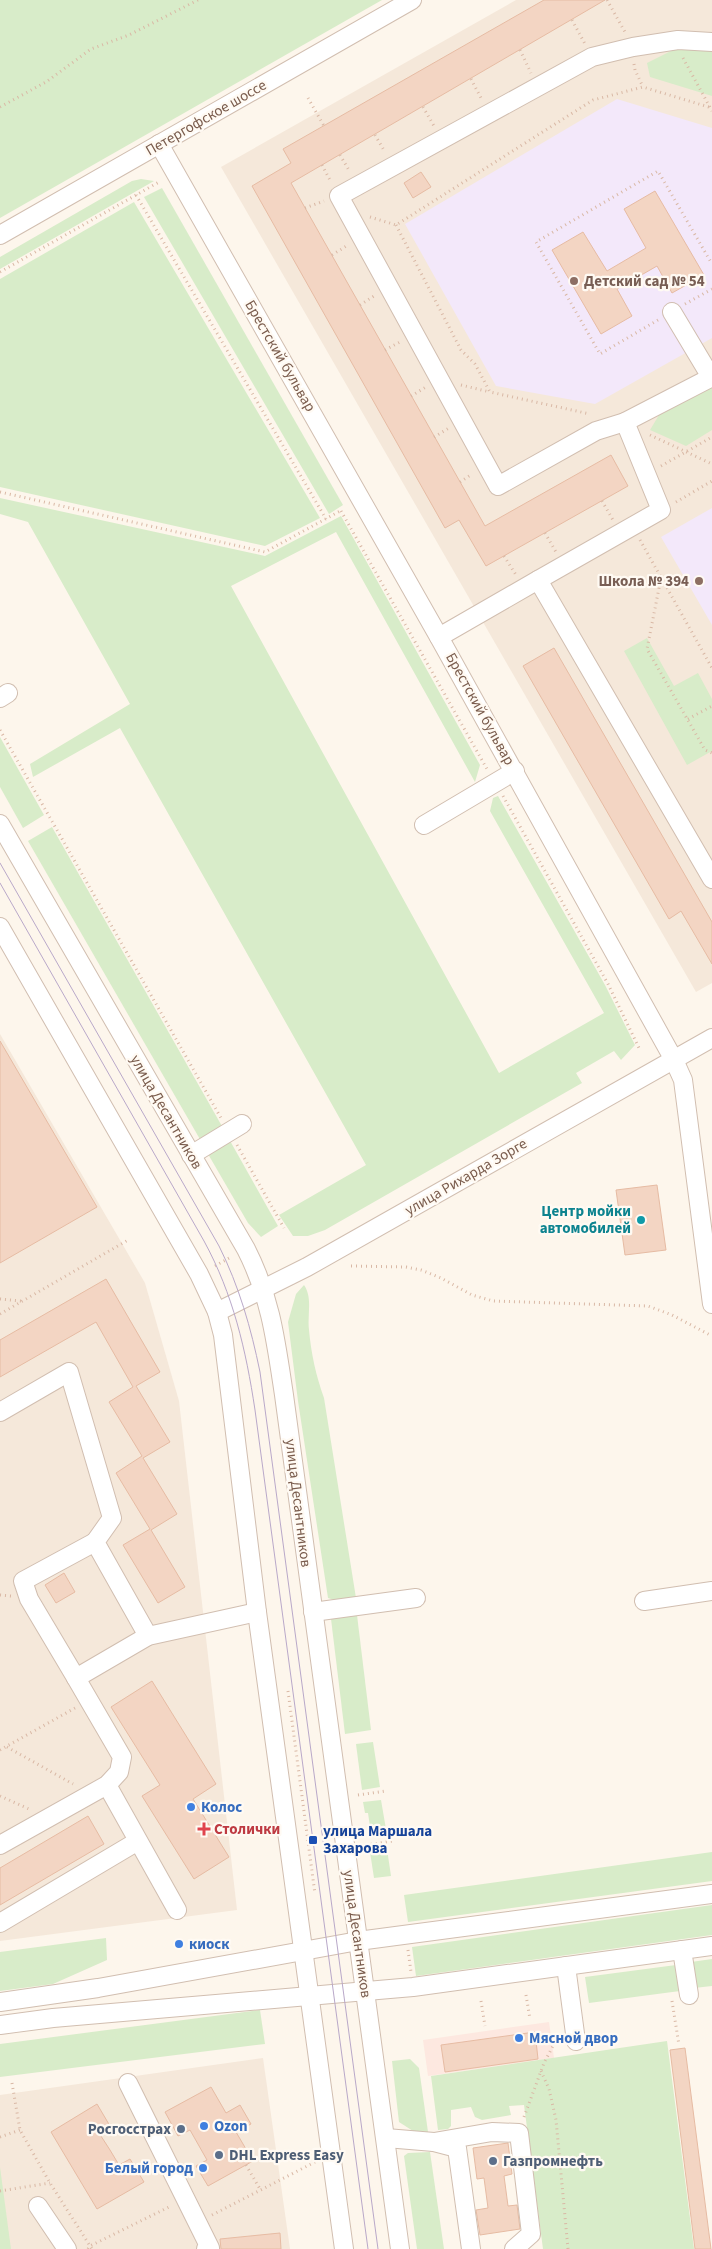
<svg xmlns="http://www.w3.org/2000/svg" width="712" height="2249" font-family="'Source Sans 3',sans-serif">
  <rect width="100%" height="100%" fill="#fdf6ec"/>
  <g fill="#f5e8da">
    <polygon points="516,0 712,0 712,983 696,992 221,167"/>
    <polygon points="0,1034 145,1283 179,1401 237,1910 0,1941"/>
    <polygon points="263,2058 290,2249 0,2249 0,2095"/>
  </g>
  <polygon fill="#fde8e0" points="549,2022 554,2058 428,2076 423,2040"/>
  <g fill="#f3e8fa">
    <polygon points="617,99 712,128 712,338 595,404 496,386 405,224"/>
    <polygon points="712,508 712,625 661,537"/>
  </g>
  <g fill="#d8ecc9">
    <polygon points="0,0 382,0 0,218"/>
    <polygon points="677,48 712,49 712,96 650,77 647,63"/>
    <polygon points="141,179 154,181 0,269 0,257 132,181"/>
    <polygon points="162,188 343,505 329,514 144,197"/>
    <polygon points="134,202 320,518 265,546 0,487 0,279"/>
    <polygon points="712,385 712,430 686,446 650,430 659,415"/>
    <polygon points="0,498 265,556 341,516 480,765 475,782 336,532 231,586 499,1073 604,1013 490,811 493,798 498,796 605,985 635,1045 621,1060 614,1051 576,1073 582,1083 325,1230 308,1236 293,1236 279,1215 366,1165 120,728 33,777 30,764 130,704 28,522 0,514"/>
    <polygon points="647,638 674,686 698,673 712,699 712,751 687,765 624,651"/>
    <polygon points="0,737 44,815 23,828 0,787"/>
    <polygon points="52,827 223,1128 201,1141 28,841"/>
    <polygon points="229,1139 278,1226 261,1237 248,1223 208,1154"/>
    <path d="M304 1285C313 1298 307 1315 309 1330 311 1353 316 1376 324 1398L356 1598 337 1601 328 1598 298 1401 288 1322 296 1294Z"/>
    <polygon points="357,1615 371,1730 345,1734 331,1619"/>
    <polygon points="373,1742 380,1787 362,1790 356,1744"/>
    <polygon points="381,1800 387,1835 368,1838 367,1828 370,1827 368,1813 365,1813 363,1802"/>
    <polygon points="387,1849 391,1876 374,1878 370,1852"/>
    <polygon points="712,1852 712,1881 408,1922 404,1895"/>
    <polygon points="712,1905 712,1935 416,1976 412,1947"/>
    <polygon points="106,1938 107,1960 53,1984 0,1991 0,1952"/>
    <polygon points="712,1959 712,1986 694,1988 691,1962"/>
    <polygon points="676,1965 680,1991 589,2003 585,1977"/>
    <polygon points="260,2010 265,2044 0,2077 0,2044"/>
    <polygon points="667,2041 694,2249 543,2249 524,2105 509,2106 511,2115 482,2120 475,2117 471,2107 451,2110 451,2126 448,2129 438,2130 431,2076"/>
    <polygon points="410,2059 419,2068 428,2132 413,2131 399,2122 392,2061"/>
    <polygon points="430,2152 444,2249 417,2249 404,2156 408,2153"/>
    <polygon points="0,2167 11,2249 0,2249"/>
  </g>
  <g fill="#f3d5c3" stroke="#e6bba3">
    <polygon points="544,0 605,0 291,183 485,526 611,455 628,486 486,566 459,520 445,528 252,186 291,163 283,149"/>
    <polygon points="421,172 431,187 413,198 404,183"/>
    <polygon points="655,191 704,275 672,293 657,266 617,289 632,316 601,334 552,250 583,232 607,271 646,248 624,209"/>
    <polygon points="554,648 712,922 712,964 681,911 669,919 523,666"/>
    <polygon points="0,1041 97,1207 0,1263"/>
    <polygon points="657,1185 666,1250 625,1255 616,1190"/>
    <polygon points="106,1279 160,1372 136,1386 170,1442 143,1458 177,1514 151,1530 185,1587 158,1603 123,1545 150,1529 116,1473 142,1456 109,1402 133,1387 96,1322 0,1377 0,1340"/>
    <polygon points="64,1573 75,1592 56,1603 45,1585"/>
    <polygon points="152,1681 216,1784 193,1799 229,1857 194,1879 142,1796 160,1785 111,1707"/>
    <polygon points="88,1816 104,1844 0,1905 0,1868"/>
    <polygon points="535,2032 538,2059 445,2072 441,2045"/>
    <polygon points="685,2048 711,2249 695,2249 670,2050"/>
    <polygon points="211,2087 226,2113 240,2105 251,2124 236,2132 253,2161 208,2186 196,2166 207,2160 190,2130 178,2136 165,2112"/>
    <polygon points="97,2104 110,2126 99,2133 110,2150 119,2165 130,2159 144,2182 97,2209 51,2132"/>
    <polygon points="508,2143 512,2174 504,2176 508,2206 517,2205 520,2229 480,2235 476,2210 488,2208 484,2178 477,2179 473,2148"/>
    <polygon points="280,2233 281,2249 221,2249 220,2239"/>
  </g>
  <g fill="none" stroke-linecap="round" stroke-linejoin="round">
    <defs>
      <g id="minor">
        <polyline points="159,144 439,637 674,1060 683,1080 712,1304"/>
        <polyline points="0,235 412,0"/>
        <polyline points="672,312 711,377"/>
        <polyline points="625,422 596,431 498,486 339,196 592,57 633,47 678,40 712,42"/>
        <polyline points="538,580 661,510 625,422 712,377"/>
        <polyline points="439,637 538,580 712,879"/>
        <polyline points="0,698 8,693"/>
        <path d="M0 824 246 1249C271 1298 276 1342 284 1395L400 2249"/>
        <polyline points="424,825 515,771"/>
        <polyline points="0,927 199,1274 217,1312 223,1335 257,1612 344,2249"/>
        <polyline points="191,1155 242,1124"/>
        <polyline points="217,1312 307,1267 712,1038"/>
        <polyline points="0,1412 69,1372 112,1518 95,1542 148,1636"/>
        <polyline points="644,1601 712,1591"/>
        <polyline points="313,1612 416,1598"/>
        <polyline points="76,1678 29,1599 23,1581 95,1542"/>
        <polyline points="107,1785 177,1910"/>
        <polyline points="0,1845 107,1785 119,1772 122,1757 76,1678 148,1636 257,1612"/>
        <polyline points="0,1923 138,1841"/>
        <polyline points="682,1950 689,1995"/>
        <polyline points="566,1966 576,2041"/>
        <polyline points="0,2002 98,1988 358,1941 712,1894"/>
        <polyline points="0,2025 53,2018 413,1987 712,1946"/>
        <polyline points="128,2083 210,2248 206,2249"/>
        <polyline points="386,2138 434,2142 457,2148 471,2249"/>
        <polyline points="434,2142 492,2132 519,2133 531,2234 514,2249"/>
        <polyline points="38,2206 67,2249"/>
      </g>
    </defs>
    <use href="#minor" stroke="#d1beb0" stroke-width="20"/>
    <g stroke="#d9b8a5" stroke-width="3" stroke-dasharray="1 4" stroke-linecap="butt">
      <polyline points="607,0 625,32"/>
      <polyline points="572,20 585,44"/>
      <polyline points="520,50 531,73"/>
      <polyline points="683,58 712,111"/>
      <polyline points="634,64 635,70 643,87"/>
      <polyline points="471,79 481,98"/>
      <polyline points="308,98 324,126"/>
      <polyline points="0,107 46,82 91,49 129,35 198,0"/>
      <polyline points="423,107 434,126"/>
      <polyline points="375,135 385,152"/>
      <polyline points="340,155 350,172"/>
      <polyline points="322,165 331,182"/>
      <polyline points="136,195 326,519"/>
      <polyline points="305,208 324,201"/>
      <polyline points="370,217 396,225 593,100 643,87 712,108"/>
      <polyline points="396,225 461,350 475,364 490,392 590,414"/>
      <polyline points="332,255 348,245"/>
      <polyline points="0,272 159,182"/>
      <polyline points="685,304 712,289"/>
      <polyline points="360,305 374,296"/>
      <polyline points="658,320 600,354 536,242 658,171 712,264"/>
      <polyline points="385,350 400,342"/>
      <polyline points="461,385 490,392"/>
      <polyline points="411,396 426,387"/>
      <polyline points="650,435 712,464"/>
      <polyline points="434,437 449,428"/>
      <polyline points="661,466 712,437"/>
      <polyline points="460,482 472,474"/>
      <polyline points="0,492 265,552 342,510"/>
      <polyline points="602,501 613,520"/>
      <polyline points="676,502 712,481"/>
      <polyline points="341,511 487,769"/>
      <polyline points="545,533 556,552"/>
      <polyline points="640,540 712,668"/>
      <polyline points="504,556 516,575"/>
      <polyline points="661,578 647,649 705,750 712,753"/>
      <polyline points="688,719 712,706"/>
      <polyline points="0,730 221,1118"/>
      <polyline points="503,796 608,984 640,1050"/>
      <polyline points="237,1145 284,1228"/>
      <polyline points="215,1266 231,1257"/>
      <polyline points="351,1266 406,1267 421,1270 441,1278 472,1295 493,1301 648,1306 672,1315 712,1336"/>
      <polyline points="0,1299 21,1301"/>
      <polyline points="0,1314 128,1240"/>
      <polyline points="0,1595 11,1596"/>
      <polyline points="288,1691 315,1894"/>
      <polyline points="7,1747 73,1784"/>
      <polyline points="0,1750 75,1708"/>
      <polyline points="358,1795 386,1791"/>
      <polyline points="0,1796 29,1809"/>
      <polyline points="366,1845 393,1841"/>
      <polyline points="408,1950 411,1972"/>
      <polyline points="526,1995 530,2019"/>
      <polyline points="481,2001 485,2026"/>
      <polyline points="672,2001 679,2045"/>
      <polyline points="541,2071 549,2089 556,2120 568,2249"/>
      <polyline points="12,2083 20,2130 50,2183 92,2249"/>
      <polyline points="524,2117 544,2063 554,2044"/>
      <polyline points="0,2137 20,2130"/>
      <polyline points="246,2165 260,2189"/>
      <polyline points="0,2191 50,2183"/>
      <polyline points="212,2215 315,2162"/>
      <polyline points="88,2249 90,2246 171,2206"/>
    </g>
    <use href="#minor" stroke="#fff" stroke-width="18"/>
    <g stroke="#b9a8c9" stroke-width="1">
      <path d="M0 863 219 1246C239 1286 251 1328 260 1372L378 2249"/>
      <path d="M0 883 204 1241C233 1294 246 1350 255 1410L368 2249"/>
    </g>
  </g>
  <g fill="#8d6e63" stroke="#fffaf3" stroke-width="2">
    <circle cx="574" cy="281" r="5"/>
    <circle cx="699" cy="581" r="5"/>
  </g>
  <circle fill="#0f9aa8" stroke="#fffaf3" stroke-width="2" cx="641" cy="1220" r="5"/>
  <g fill="#3f7fe0" stroke="#fffaf3" stroke-width="2">
    <circle cx="191" cy="1807" r="5"/>
    <circle cx="179" cy="1944" r="5"/>
    <circle cx="519" cy="2038" r="5"/>
    <circle cx="204" cy="2126" r="5"/>
    <circle cx="203" cy="2168" r="5"/>
  </g>
  <path fill="#e0444e" stroke="#fffaf3" stroke-width="2" d="M201.5 1821.5h5v5h5v5h-5v5h-5v-5h-5v-5h5z"/>
  <rect fill="#1a4fb4" stroke="#fffaf3" stroke-width="2" x="308" y="1835" width="10" height="10" rx="2.5"/>
  <g fill="#5c6f8a" stroke="#fffaf3" stroke-width="2">
    <circle cx="181" cy="2129" r="5"/>
    <circle cx="219" cy="2155" r="5"/>
    <circle cx="493" cy="2161" r="5"/>
  </g>
  <g text-anchor="middle" dominant-baseline="central" stroke-width="4.5" stroke-linejoin="round" paint-order="stroke">
    <g font-size="15" fill="#7a5c4d" stroke="#fffaf3">
      <text transform="translate(206 118) rotate(-30)">Петергофское шоссе</text>
      <text transform="translate(280 356) rotate(60)">Брестский бульвар</text>
      <text transform="translate(480 709) rotate(61)">Брестский бульвар</text>
      <text transform="translate(166 1112) rotate(60)">улица Десантников</text>
      <text transform="translate(466 1177) rotate(-30)">улица Рихарда Зорге</text>
      <text transform="translate(298 1503) rotate(83)">улица Десантников</text>
      <text transform="translate(357 1934) rotate(82)">улица Десантников</text>
    </g>
    <g font-size="15" font-weight="bold" fill="#785e54" stroke="#fffaf3" text-anchor="start">
      <text x="584" y="281">Детский сад № 54</text>
      <text x="689" y="581" text-anchor="end">Школа № 394</text>
    </g>
    <g font-size="15" font-weight="bold" fill="#0d838f" stroke="#fffaf3" text-anchor="end">
      <text x="631" y="1211">Центр мойки<tspan x="631" dy="17">автомобилей</tspan></text>
    </g>
    <g font-size="15" font-weight="bold" fill="#366cbe" stroke="#fffaf3" text-anchor="start">
      <text x="201" y="1807">Колос</text>
      <text x="189" y="1944">киоск</text>
      <text x="529" y="2038">Мясной двор</text>
      <text x="214" y="2126">Ozon</text>
      <text x="193" y="2168" text-anchor="end">Белый город</text>
    </g>
    <g font-size="15" font-weight="bold" fill="#be3a42" stroke="#fffaf3" text-anchor="start">
      <text x="214" y="1829">Столички</text>
    </g>
    <g font-size="15" font-weight="bold" fill="#164399" stroke="#fffaf3" text-anchor="start">
      <text x="323" y="1831">улица Маршала<tspan x="323" dy="17">Захарова</tspan></text>
    </g>
    <g font-size="15" font-weight="bold" fill="#4e5e75" stroke="#fffaf3" text-anchor="start">
      <text x="171" y="2129" text-anchor="end">Росгосстрах</text>
      <text x="229" y="2155">DHL Express Easy</text>
      <text x="503" y="2161">Газпромнефть</text>
    </g>
  </g>
</svg>
